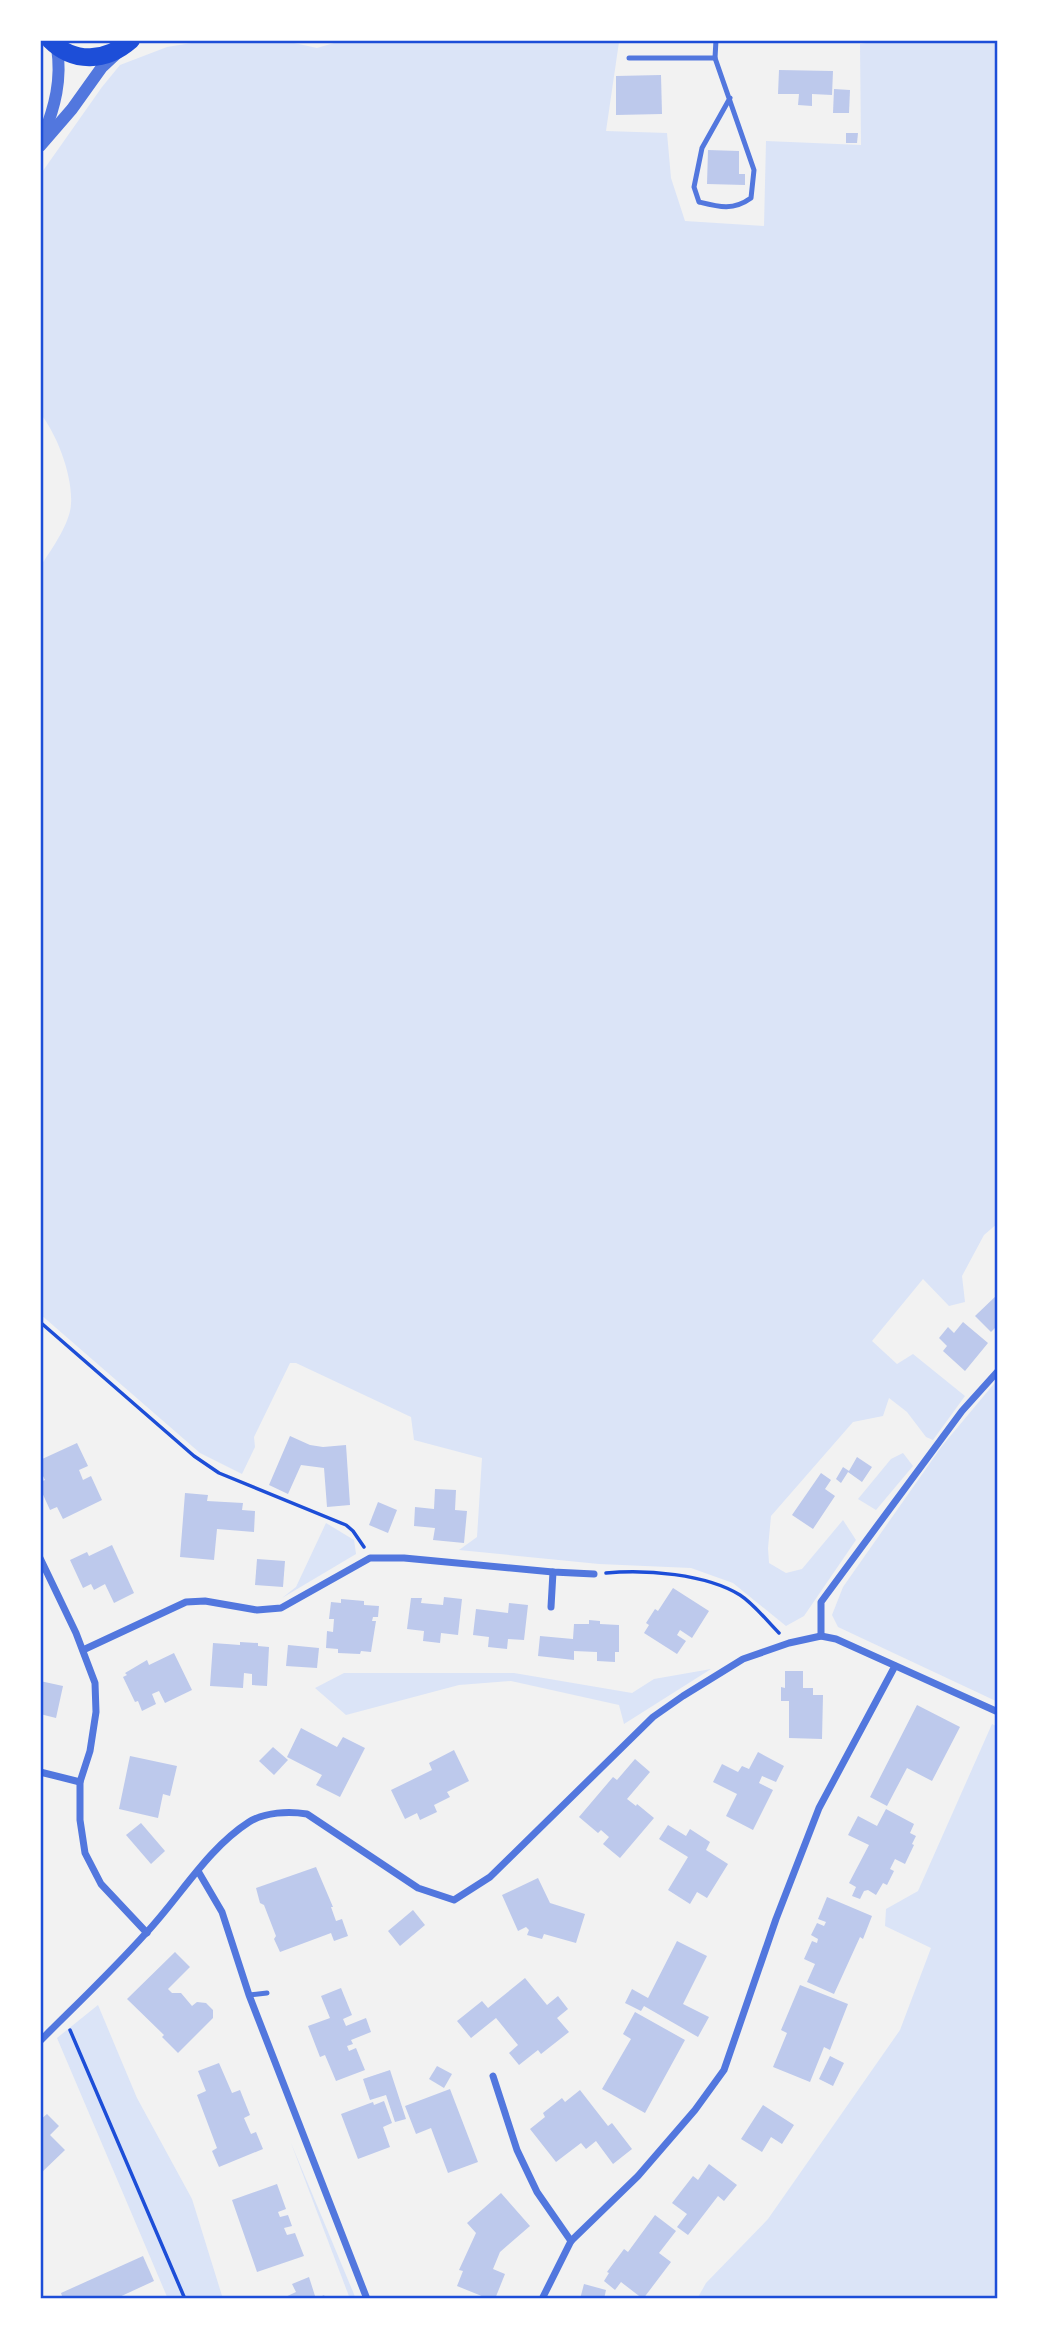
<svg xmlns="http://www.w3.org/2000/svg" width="1038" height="2339" font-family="Arial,sans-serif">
  <rect width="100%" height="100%" fill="#f2f2f2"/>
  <g fill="#dbe4f7">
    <path d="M210 40H280L317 48 345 40 619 42 606 131 667 133 671 178 685 221 764 226 766 141 861 145 860 44 886 40H998V1223L984 1235 962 1276 965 1302 949 1306 923 1279 872 1341 897 1364 913 1354 965 1396 933 1440 926 1437 907 1412 889 1398 883 1416 853 1422 771 1516 768 1548 769 1563 786 1573 802 1569 843 1520 856 1540 804 1616 786 1626 733 1583 691 1568 599 1564 459 1550 477 1537 482 1458 414 1440 411 1417 296 1363H290L254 1437 255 1447 242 1474 200 1453 40 1314V567C51 550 70 524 71 504 73 476 57 434 40 413V175L102 87 120 65 167 47Z"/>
    <polygon points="998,1379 998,1702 838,1627 832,1615 843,1587 942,1446"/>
    <polygon points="903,1453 913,1466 876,1510 858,1499 891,1459"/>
    <polygon points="326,1523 354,1540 356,1554 282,1598 296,1587"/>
    <polygon points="711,1669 624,1724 619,1705 511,1681 459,1685 346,1715 315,1688 344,1673 514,1673 632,1693 654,1679"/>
    <polygon points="992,1724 998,1727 998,2299 697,2299 706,2283 768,2219 900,2030 931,1948 885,1926 886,1909 918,1891"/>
    <polygon points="98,2005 137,2098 192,2199 223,2299 168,2299 57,2038"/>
    <polygon points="291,2143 356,2299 350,2299"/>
  </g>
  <g fill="#bdc9ec">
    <polygon points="779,70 833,71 832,95 812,94 812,106 798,105 799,94 778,94"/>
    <polygon points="661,75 662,114 616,115 616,76"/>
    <polygon points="834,89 850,90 849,113 833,113"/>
    <polygon points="846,133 858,133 857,143 846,143"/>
    <polygon points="708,150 739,151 739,174 745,174 745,185 707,184"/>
    <polygon points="998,1294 998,1325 991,1332 975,1316"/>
    <polygon points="963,1322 988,1343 965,1371 943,1351 947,1346 939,1338 948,1327 954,1333"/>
    <polygon points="290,1436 310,1445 323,1447 346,1445 350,1505 327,1507 324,1468 301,1465 288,1494 269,1485"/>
    <polygon points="77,1443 88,1466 79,1470 83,1480 91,1476 102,1500 63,1519 57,1507 50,1510 40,1488 40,1482 45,1480 40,1470 40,1460"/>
    <polygon points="857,1457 872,1467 862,1482 848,1472 841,1483 836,1479 843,1467 849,1471"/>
    <polygon points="821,1473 831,1480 825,1489 835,1496 813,1529 792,1515"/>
    <polygon points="435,1489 456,1490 455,1510 467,1511 464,1543 433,1540 435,1528 414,1526 415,1507 434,1509"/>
    <polygon points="185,1493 208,1495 207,1501 243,1503 242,1510 255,1511 254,1532 217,1529 214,1560 180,1557"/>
    <polygon points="378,1502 397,1510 388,1533 369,1525"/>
    <polygon points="112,1545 134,1593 114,1603 105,1584 94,1590 91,1584 83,1588 70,1560 87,1552 89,1556"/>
    <polygon points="257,1559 285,1561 283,1587 255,1585"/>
    <polygon points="673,1588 709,1611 692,1638 680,1630 677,1635 686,1641 677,1654 644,1633 649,1625 646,1623 655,1609 658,1611"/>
    <polygon points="444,1597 462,1599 458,1635 441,1633 440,1643 423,1641 424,1631 407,1629 411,1598 422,1598 421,1603 443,1605"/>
    <polygon points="341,1599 364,1601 364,1605 379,1606 378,1617 373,1617 372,1621 376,1621 371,1652 361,1651 360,1654 338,1653 338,1649 326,1648 327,1631 333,1632 334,1619 329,1619 331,1602 341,1603"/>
    <polygon points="509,1603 528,1605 524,1640 508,1639 507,1649 488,1647 489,1637 473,1635 476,1609 508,1613"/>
    <polygon points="589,1620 600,1621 600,1624 619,1625 619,1652 615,1652 615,1662 597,1661 597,1652 574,1651 574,1660 538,1656 540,1636 573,1639 574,1624 589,1624"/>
    <polygon points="240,1642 258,1643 258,1646 269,1647 267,1686 252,1685 252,1674 244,1673 243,1688 210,1686 213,1643 240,1645"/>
    <polygon points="288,1645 319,1648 317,1668 286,1666"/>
    <polygon points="174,1653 192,1690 165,1703 159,1691 152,1694 156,1704 142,1711 138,1701 135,1702 123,1677 127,1675 125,1673 147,1660 149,1665"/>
    <polygon points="785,1671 803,1671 803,1688 813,1688 813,1695 823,1695 822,1739 789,1738 789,1701 781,1701 781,1687 785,1688"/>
    <polygon points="40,1681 63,1686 56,1718 40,1714"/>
    <polygon points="917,1705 960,1727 932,1781 907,1768 887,1806 870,1797"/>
    <polygon points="301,1728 337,1747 343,1737 365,1748 340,1797 316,1785 322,1775 287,1757"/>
    <polygon points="273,1747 288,1760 274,1775 259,1761"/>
    <polygon points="454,1750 469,1781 447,1792 450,1797 434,1805 437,1812 420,1820 417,1813 405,1819 391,1790 432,1770 429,1763"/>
    <polygon points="758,1752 784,1766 776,1782 762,1776 759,1783 773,1790 753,1830 726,1816 737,1794 713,1782 722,1764 738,1772 742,1766 749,1769"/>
    <polygon points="130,1756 177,1766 170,1796 163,1794 158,1818 119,1809"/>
    <polygon points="635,1759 650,1772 627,1799 636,1806 637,1804 654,1818 620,1858 603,1844 609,1837 601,1830 598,1833 579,1817 613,1777 617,1780"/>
    <polygon points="886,1809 914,1824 910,1833 916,1836 912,1844 914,1845 905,1864 895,1859 890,1869 894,1871 887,1885 883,1883 876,1895 868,1890 864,1891 860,1899 852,1896 856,1887 849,1883 869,1845 848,1835 858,1816 877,1826"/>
    <polygon points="141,1823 165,1851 151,1864 126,1835"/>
    <polygon points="668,1825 686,1836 690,1829 710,1842 706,1850 728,1864 707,1898 697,1892 690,1904 668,1890 688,1857 659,1839"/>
    <polygon points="316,1867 333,1907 331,1907 336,1921 342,1919 348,1936 334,1941 331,1933 280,1952 274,1939 276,1936 264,1905 260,1903 256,1888"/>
    <polygon points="538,1878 550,1903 585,1914 576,1943 544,1934 542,1939 527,1935 529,1930 526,1927 518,1931 502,1895"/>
    <polygon points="827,1897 872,1916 863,1939 860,1937 834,1994 807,1982 815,1964 804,1959 812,1941 817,1943 818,1939 811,1935 817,1923 824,1926 826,1922 818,1919"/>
    <polygon points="413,1910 425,1925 400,1946 388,1931"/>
    <polygon points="677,1941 707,1956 683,2004 709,2017 698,2037 644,2006 641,2011 625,2003 632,1989 648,1998"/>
    <polygon points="175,1952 190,1967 168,1989 172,1993 181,1993 192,2006 197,2002 206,2003 213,2010 213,2018 178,2053 162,2037 164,2035 127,1999"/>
    <polygon points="525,1978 547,2005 558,1996 568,2009 557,2018 569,2032 541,2054 538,2050 519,2065 509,2053 518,2045 496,2018 471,2038 457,2021 482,2001 488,2008"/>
    <polygon points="800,1985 848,2004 830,2050 824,2047 810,2082 773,2067 787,2033 781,2030"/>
    <polygon points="341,1988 352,2015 343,2019 346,2026 366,2018 371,2032 351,2040 353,2044 347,2046 349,2051 356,2048 365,2070 336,2081 325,2055 320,2057 308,2026 330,2018 321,1996"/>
    <polygon points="635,2012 685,2040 645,2113 602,2089 631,2039 623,2034"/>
    <polygon points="830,2056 844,2063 833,2086 819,2079"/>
    <polygon points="219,2063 232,2093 240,2090 250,2115 244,2118 251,2134 256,2132 263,2149 219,2167 212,2151 217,2148 197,2095 206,2091 198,2071"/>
    <polygon points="437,2066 452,2074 444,2088 429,2079"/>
    <polygon points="390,2070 406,2119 395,2122 386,2095 370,2100 363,2079"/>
    <polygon points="450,2089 478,2162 448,2173 431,2128 416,2134 405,2106"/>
    <polygon points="580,2090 608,2126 612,2123 632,2149 613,2164 596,2141 586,2149 581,2143 556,2162 530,2129 545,2117 543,2113 562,2098 565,2102"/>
    <polygon points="384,2101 392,2123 383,2127 390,2147 358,2159 341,2114 373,2102 374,2105"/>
    <polygon points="763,2105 794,2125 782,2144 771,2137 762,2152 741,2139"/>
    <polygon points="47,2114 59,2126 50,2135 65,2150 40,2174 40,2120"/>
    <polygon points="709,2164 737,2185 724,2201 718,2196 688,2235 677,2227 687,2214 672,2203 693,2176 698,2180"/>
    <polygon points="277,2184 286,2209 278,2212 280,2217 288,2215 292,2226 284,2228 287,2235 295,2233 304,2256 257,2272 232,2200"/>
    <polygon points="501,2193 530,2226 500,2252 493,2269 505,2274 495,2299 489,2299 457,2286 463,2271 459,2270 476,2233 467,2223"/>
    <polygon points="655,2215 676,2231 659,2253 671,2262 643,2299 621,2282 615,2290 604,2281 609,2273 607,2272 624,2249 628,2252"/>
    <polygon points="143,2256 154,2281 115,2299 63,2299 61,2293"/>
    <polygon points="309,2277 316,2299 324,2295 326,2299 281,2299 296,2292 292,2284"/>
    <polygon points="584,2284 606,2290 604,2299 580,2299"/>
  </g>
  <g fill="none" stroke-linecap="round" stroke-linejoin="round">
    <g stroke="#1d4ed8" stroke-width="3.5">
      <polyline points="40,1322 194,1456 219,1473 346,1525 353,1531 364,1547"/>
      <path d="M606 1573C645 1569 706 1574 740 1595 754 1604 767 1621 779 1633"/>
      <polyline points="70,2030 185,2299"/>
    </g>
    <g stroke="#5277de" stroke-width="5">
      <path d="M716 40 715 58 754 170 751 198C733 211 719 207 699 202L694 187 702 148 730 98"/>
      <polyline points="629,58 715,58"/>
      <polyline points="249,1995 267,1993"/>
    </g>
    <g stroke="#5277de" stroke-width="7">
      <polyline points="40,1558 76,1633 95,1683 96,1712 90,1751 80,1782 80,1820 85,1853 101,1884 147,1933"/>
      <polyline points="551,1607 553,1572"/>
      <polyline points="821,1636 821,1602 962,1411 998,1371"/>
      <polyline points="83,1650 186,1602 205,1601 257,1610 281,1608 370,1558 404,1558 553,1572 594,1574"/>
      <polyline points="40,1772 80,1782"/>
      <polyline points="198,1871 222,1912 249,1995 367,2299"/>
      <path d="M40 2041C76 2005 113 1970 146 1933 180 1897 207 1849 249 1822 265 1812 289 1811 307 1814L418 1888 454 1900 490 1877 653 1717 683 1696 743 1659 789 1643 821 1636 836 1639 998 1712"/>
      <polyline points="493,2076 517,2150 537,2192 571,2241"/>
      <polyline points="542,2299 571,2241 638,2176 695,2110 724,2070 776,1919 819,1808 895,1666"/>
    </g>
    <g stroke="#5277de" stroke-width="12">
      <path d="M43 137C55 106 62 80 57 47"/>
      <polyline points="40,146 72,109 102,67 117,53"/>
    </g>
    <path stroke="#1d4ed8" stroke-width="18" d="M50 40C74 64 106 62 131 40"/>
  </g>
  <rect width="1038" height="2339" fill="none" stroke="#ffffff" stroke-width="84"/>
  <rect x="42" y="42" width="954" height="2255" fill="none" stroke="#1d4ed8" stroke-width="2.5"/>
</svg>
